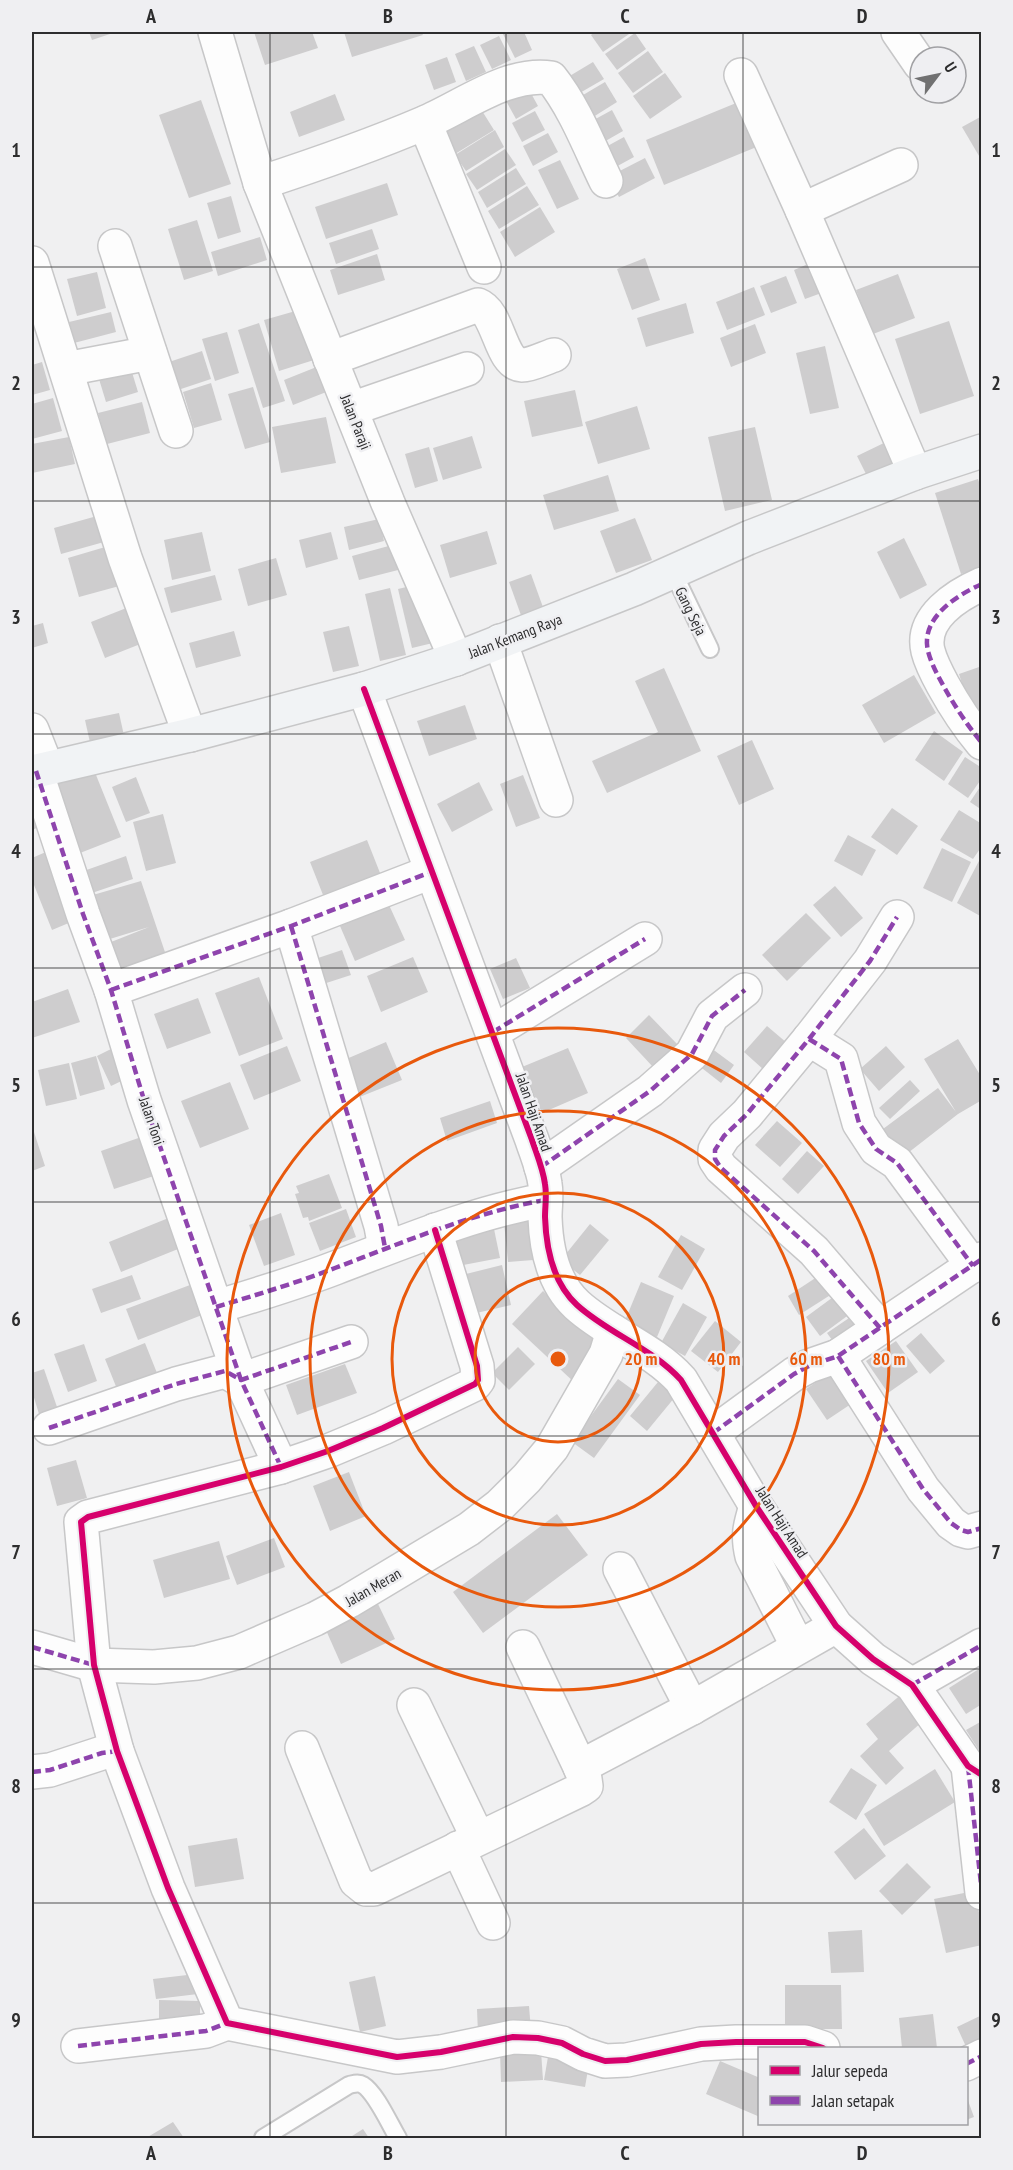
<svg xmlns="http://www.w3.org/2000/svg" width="1013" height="2170" font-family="'PT Sans Narrow',sans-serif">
  <rect width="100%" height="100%" fill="#f0f0f1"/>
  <g fill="#cecdce">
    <polygon points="89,32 116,32 92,40"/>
    <polygon points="254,32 312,32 318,48 265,65"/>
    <polygon points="344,32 421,32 423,35 352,57"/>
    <polygon points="502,32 524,32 532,50 515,58"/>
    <polygon points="595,32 632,32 603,52 591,35"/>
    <polygon points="635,33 646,49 617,70 605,54"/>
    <polygon points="499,36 511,60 492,69 480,45"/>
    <polygon points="474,46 486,72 466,81 455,54"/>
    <polygon points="648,51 663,72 633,93 618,73"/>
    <polygon points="447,57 456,82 434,90 425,65"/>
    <polygon points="593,62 604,79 578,94 568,77"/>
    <polygon points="665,73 682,97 650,119 633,96"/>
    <polygon points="605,82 617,102 590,119 578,98"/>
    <polygon points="527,86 538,106 516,119 505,99"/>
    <polygon points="335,94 345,120 299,137 290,112"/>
    <polygon points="201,100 231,184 189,198 159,115"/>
    <polygon points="741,101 759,146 664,185 646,140"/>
    <polygon points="479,106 494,130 455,154 440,131"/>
    <polygon points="612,110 623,131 602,143 590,122"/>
    <polygon points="535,111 545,130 522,142 512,123"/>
    <polygon points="982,116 982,161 962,127"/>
    <polygon points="495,130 504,147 466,171 455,155"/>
    <polygon points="548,133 558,152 533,166 523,146"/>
    <polygon points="624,137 634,157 612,169 602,149"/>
    <polygon points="505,149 516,165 477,190 466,174"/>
    <polygon points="645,158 655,178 619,197 608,177"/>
    <polygon points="560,160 579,199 557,209 538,170"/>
    <polygon points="516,168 526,184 487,208 478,192"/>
    <polygon points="387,183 398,215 326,239 315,207"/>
    <polygon points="527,186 539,205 499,229 488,211"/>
    <polygon points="231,196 241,232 218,239 207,203"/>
    <polygon points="540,207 555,232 515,257 500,232"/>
    <polygon points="197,220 213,271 184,280 168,229"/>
    <polygon points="372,229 379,249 336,264 329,243"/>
    <polygon points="260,237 267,260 218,276 211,252"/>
    <polygon points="377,254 385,280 338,295 330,270"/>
    <polygon points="645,258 660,300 632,310 617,269"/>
    <polygon points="815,261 827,291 805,299 794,270"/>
    <polygon points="97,272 106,308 77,316 67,279"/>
    <polygon points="898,274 915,318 873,334 856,290"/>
    <polygon points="786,276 797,303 771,313 760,286"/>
    <polygon points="754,287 765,315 727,330 716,302"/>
    <polygon points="686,303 694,333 646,347 637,318"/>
    <polygon points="299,310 314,360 279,371 264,320"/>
    <polygon points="111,312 116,332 74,343 69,322"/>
    <polygon points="949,321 974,396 920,414 895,339"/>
    <polygon points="259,323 285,401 263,408 238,330"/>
    <polygon points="755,324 766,353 731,367 720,338"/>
    <polygon points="227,332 239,373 215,381 202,339"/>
    <polygon points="825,346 839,408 810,414 796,353"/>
    <polygon points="202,351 211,379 178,390 169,362"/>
    <polygon points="42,362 50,390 32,395 32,365"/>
    <polygon points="324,364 334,389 293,405 284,380"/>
    <polygon points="131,369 138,392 106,402 99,379"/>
    <polygon points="211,383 222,420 194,428 183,392"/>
    <polygon points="253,387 270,442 245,449 228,394"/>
    <polygon points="575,390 583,426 532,437 524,401"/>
    <polygon points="53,398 62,431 32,439 32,404"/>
    <polygon points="142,402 150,433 107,444 98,413"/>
    <polygon points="637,406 650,449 598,464 585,422"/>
    <polygon points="326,417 336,463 281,473 272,427"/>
    <polygon points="755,427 772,500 725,511 708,437"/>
    <polygon points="472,436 482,468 443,480 433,448"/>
    <polygon points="69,437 75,464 32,473 32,444"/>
    <polygon points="888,441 902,469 871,484 857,456"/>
    <polygon points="429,447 438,481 415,488 405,454"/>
    <polygon points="608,475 619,511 554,530 543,495"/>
    <polygon points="978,479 982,491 982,567 961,574 935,493"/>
    <polygon points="97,516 104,542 61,554 54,528"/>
    <polygon points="635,518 652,560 616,573 600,531"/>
    <polygon points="379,519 384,541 349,550 344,527"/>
    <polygon points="487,531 497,564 450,578 440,545"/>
    <polygon points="202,532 211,571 172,580 164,540"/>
    <polygon points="331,532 338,559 306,568 299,540"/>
    <polygon points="904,538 927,585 900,599 877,552"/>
    <polygon points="396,544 402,569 359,580 352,556"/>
    <polygon points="112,545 123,585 79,597 68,558"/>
    <polygon points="276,558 287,595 248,606 238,569"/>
    <polygon points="531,574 544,610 522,618 509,582"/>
    <polygon points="215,575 222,600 171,613 164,588"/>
    <polygon points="423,583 437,642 412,648 398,589"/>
    <polygon points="390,588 406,655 380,661 365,594"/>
    <polygon points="139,603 153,639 105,658 91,622"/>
    <polygon points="43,623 48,643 32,648 32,626"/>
    <polygon points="349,626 359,666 333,672 323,632"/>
    <polygon points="234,631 241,656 196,668 189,643"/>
    <polygon points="982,666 982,713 972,716 959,674"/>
    <polygon points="664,668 701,751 607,793 592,761 658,732 635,681"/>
    <polygon points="914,675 936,713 884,743 862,705"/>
    <polygon points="465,705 477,739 429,756 417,721"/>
    <polygon points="119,713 125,740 91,747 85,720"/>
    <polygon points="934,731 963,752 944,781 915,760"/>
    <polygon points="752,740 774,789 739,805 717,756"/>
    <polygon points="965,757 982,768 982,778 968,798 948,784"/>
    <polygon points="94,770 121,837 80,853 53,786"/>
    <polygon points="523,775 540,818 516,827 500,784"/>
    <polygon points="136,777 150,813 126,822 112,787"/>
    <polygon points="479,782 493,810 452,832 437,804"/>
    <polygon points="982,784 982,810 970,802"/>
    <polygon points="32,793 48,823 32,830"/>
    <polygon points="892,808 918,826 897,855 871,837"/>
    <polygon points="959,810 982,824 982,846 973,859 940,840"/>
    <polygon points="163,814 176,863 146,871 133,822"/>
    <polygon points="848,835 876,850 862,876 834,861"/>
    <polygon points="367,840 384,883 327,905 310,862"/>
    <polygon points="55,848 83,917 52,930 32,880 32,858"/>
    <polygon points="942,848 971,862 952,902 923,888"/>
    <polygon points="126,856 133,879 86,895 78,873"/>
    <polygon points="980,859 982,860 982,917 957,903"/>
    <polygon points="141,881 169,964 116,984 101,946 149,927 100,942 86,897"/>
    <polygon points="835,886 863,918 841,937 813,905"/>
    <polygon points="389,905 405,940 355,961 340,926"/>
    <polygon points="806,913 831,938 787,981 762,955"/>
    <polygon points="342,950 351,975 314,987 306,962"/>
    <polygon points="413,957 428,992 381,1012 367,976"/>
    <polygon points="516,958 530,988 503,999 490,969"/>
    <polygon points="259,977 283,1039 239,1056 215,993"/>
    <polygon points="68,989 80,1022 32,1038 32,1002"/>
    <polygon points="198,998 211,1033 167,1049 154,1014"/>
    <polygon points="649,1015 678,1045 654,1068 626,1038"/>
    <polygon points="767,1026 787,1043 764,1070 744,1052"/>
    <polygon points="958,1039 982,1078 982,1100 958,1114 904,1156 883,1129 938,1088 956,1112 924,1059"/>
    <polygon points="386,1042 402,1080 352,1100 337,1063"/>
    <polygon points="119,1045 134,1075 111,1086 97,1056"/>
    <polygon points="287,1046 301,1081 254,1100 240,1065"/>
    <polygon points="886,1046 905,1067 879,1091 860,1069"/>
    <polygon points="568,1048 588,1093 542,1113 522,1067"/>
    <polygon points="711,1048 734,1065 721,1083 698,1065"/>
    <polygon points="96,1056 105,1089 80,1096 71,1063"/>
    <polygon points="69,1063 77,1099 46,1106 38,1070"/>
    <polygon points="910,1080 920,1091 890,1119 879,1108"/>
    <polygon points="230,1082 249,1129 200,1148 181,1101"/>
    <polygon points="490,1101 497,1123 447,1141 440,1118"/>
    <polygon points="777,1121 802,1143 780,1167 755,1145"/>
    <polygon points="34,1132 45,1166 32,1171 32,1133"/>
    <polygon points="150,1134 163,1173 114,1189 101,1151"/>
    <polygon points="807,1151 824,1166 798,1194 782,1179"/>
    <polygon points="329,1174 342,1208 309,1221 308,1217 303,1218 295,1194 299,1193 296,1186"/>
    <polygon points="346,1209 356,1237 320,1251 309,1223"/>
    <polygon points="281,1213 295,1255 264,1266 249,1225"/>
    <polygon points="171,1217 183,1247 121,1272 109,1242"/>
    <polygon points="542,1219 546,1259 508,1262 504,1222"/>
    <polygon points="590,1224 609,1240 580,1275 561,1260"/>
    <polygon points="494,1229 500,1258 458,1266 452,1237"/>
    <polygon points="681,1235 705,1249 682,1290 658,1277"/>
    <polygon points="502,1265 511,1305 472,1314 462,1275"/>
    <polygon points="132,1275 141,1299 101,1313 92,1289"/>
    <polygon points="820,1275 832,1294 799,1315 788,1296"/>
    <polygon points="641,1282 674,1296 657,1337 624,1323"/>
    <polygon points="190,1285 202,1315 138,1340 126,1309"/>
    <polygon points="543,1291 607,1351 576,1384 512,1324"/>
    <polygon points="840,1292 854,1311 820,1336 806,1317"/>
    <polygon points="683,1303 707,1317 685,1356 661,1343"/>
    <polygon points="852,1316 865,1334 840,1351 827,1333"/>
    <polygon points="715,1321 741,1342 718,1372 691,1351"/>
    <polygon points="921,1333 945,1361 930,1374 906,1346"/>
    <polygon points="896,1341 918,1372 888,1393 866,1361"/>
    <polygon points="145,1343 159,1378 119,1394 105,1359"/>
    <polygon points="84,1344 97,1381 68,1392 54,1354"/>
    <polygon points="518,1347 535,1364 509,1390 492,1373"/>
    <polygon points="345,1364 357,1393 297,1415 286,1385"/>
    <polygon points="44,1369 57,1407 39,1414 32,1391 32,1373"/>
    <polygon points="836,1369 857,1400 827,1420 806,1389"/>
    <polygon points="618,1379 640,1395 594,1458 572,1442"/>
    <polygon points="658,1382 675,1397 647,1431 630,1416"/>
    <polygon points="76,1460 87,1498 57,1506 47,1468"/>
    <polygon points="349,1472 366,1516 330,1531 313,1486"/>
    <polygon points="557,1514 588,1555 483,1633 453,1592"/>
    <polygon points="274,1538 285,1567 237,1585 226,1556"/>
    <polygon points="219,1541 230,1579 164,1598 153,1560"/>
    <polygon points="378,1604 395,1639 341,1664 325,1628"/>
    <polygon points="982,1667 982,1704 966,1714 949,1688"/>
    <polygon points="909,1688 931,1714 889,1751 904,1768 886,1785 860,1756 878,1739 866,1724"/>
    <polygon points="982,1721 982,1755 966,1730"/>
    <polygon points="851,1768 877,1785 856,1820 829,1802"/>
    <polygon points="935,1769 955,1802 884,1846 864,1814"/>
    <polygon points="864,1828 886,1856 855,1880 834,1852"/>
    <polygon points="237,1838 244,1879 195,1887 188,1846"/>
    <polygon points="907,1863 931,1887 902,1915 879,1891"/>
    <polygon points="974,1891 982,1925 982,1945 946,1953 934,1899"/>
    <polygon points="862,1930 864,1972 831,1973 828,1932"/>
    <polygon points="196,1974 198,1994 156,1999 153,1979"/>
    <polygon points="375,1976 386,2026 360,2032 349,1982"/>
    <polygon points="785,1985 841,1985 842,2029 785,2029"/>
    <polygon points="159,2000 200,2001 200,2025 159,2024"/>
    <polygon points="529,2006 531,2031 478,2034 477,2009"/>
    <polygon points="933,2014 937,2048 902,2048 899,2018"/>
    <polygon points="982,2015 982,2045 968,2051 957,2027"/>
    <polygon points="541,2051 543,2080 501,2082 500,2052"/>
    <polygon points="549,2051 590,2058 585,2087 544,2080"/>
    <polygon points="720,2061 760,2078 760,2117 706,2094"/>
    <polygon points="966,2095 974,2117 966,2120"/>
    <polygon points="173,2122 184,2138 146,2138"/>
    <polygon points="363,2129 369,2138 349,2138"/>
  </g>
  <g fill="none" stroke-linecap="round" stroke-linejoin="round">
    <defs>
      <g id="lane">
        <polyline points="673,572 710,649"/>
        <path d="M263 2138 349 2085C354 2084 358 2082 363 2085 376 2093 390 2125 398 2138"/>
      </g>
      <g id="street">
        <polyline points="215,32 260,183 388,503 456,659"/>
        <polyline points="898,32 920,64"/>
        <polyline points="741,75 802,210 915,473"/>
        <polyline points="425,123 484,267"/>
        <path d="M260 183C315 165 370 146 424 123 462 107 509 71 551 78 575 108 589 146 606 181"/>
        <polyline points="802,210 901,165"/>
        <polyline points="115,246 176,431"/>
        <polyline points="32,263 125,558 190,735"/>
        <path d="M330 359 478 305C499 313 500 364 522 365 531 365 545 358 554 355"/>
        <polyline points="66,369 150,353"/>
        <polyline points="351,409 467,369"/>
        <path d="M982 584C957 595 920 618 928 651 931 663 937 674 943 685 954 705 967 725 982 743"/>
        <polyline points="500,641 556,800"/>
        <path d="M364 689 532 1140C537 1155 543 1169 545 1184 547 1195 545 1206 545 1217 546 1247 553 1283 577 1305 609 1334 652 1348 681 1380L756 1506 836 1626 873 1659 912 1685 968 1766 982 1775"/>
        <polyline points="32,730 47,768"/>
        <polyline points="36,771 83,914 111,990 144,1100 241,1380 281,1467"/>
        <polyline points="291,926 381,1226 385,1248"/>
        <polyline points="111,990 291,926 431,872"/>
        <polyline points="493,1032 645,939"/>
        <polyline points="809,1039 841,1059 859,1123 876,1149 897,1163 973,1266"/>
        <polyline points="541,1167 650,1091 692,1054 712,1016 745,990"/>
        <polyline points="435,1230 477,1366 478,1380 475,1384 383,1428 328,1451 281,1467 88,1517 81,1522 94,1665 117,1751 168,1888 227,2023 397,2057 441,2052 513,2037 538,2038 562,2043 583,2054 605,2061 627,2060 701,2044 736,2042 805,2042 823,2048"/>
        <path d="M216 1307C256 1295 296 1283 335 1268 404 1242 472 1213 545 1200"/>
        <polyline points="880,1328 814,1251 721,1168 715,1159 715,1150 724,1136 747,1114 809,1039 870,961 897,917"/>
        <polyline points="838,1356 923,1489 951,1523 961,1530 968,1532 982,1528"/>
        <polyline points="49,1428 176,1384 225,1371 241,1380 351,1342"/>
        <polyline points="713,1433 794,1374 809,1366 838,1356 982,1259"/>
        <path d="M756 1506C750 1526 747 1535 752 1556L798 1647"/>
        <polyline points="620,1569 692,1708"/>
        <polyline points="32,1647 94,1665 154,1667 197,1663 239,1652 315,1619 349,1601 469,1529 500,1505 527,1478 552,1448 606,1354 613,1331"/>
        <polyline points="912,1685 982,1645"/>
        <polyline points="414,1705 478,1838"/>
        <polyline points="302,1748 356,1881 366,1889 374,1889 580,1790 586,1786 585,1779 580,1767 523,1647"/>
        <polyline points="968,1766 982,1893"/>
        <polyline points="580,1767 692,1708 836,1626"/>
        <polyline points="32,1772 50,1770 102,1753 117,1751"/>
        <polyline points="458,1848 493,1923"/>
        <polyline points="78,2046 206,2031 227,2023"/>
        <polyline points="966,2064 982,2056"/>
      </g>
      <polyline id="secondary" points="32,772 190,735 364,689 456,659 634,589 748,538 915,473 982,451"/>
    </defs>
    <use href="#lane" stroke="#c7c7c8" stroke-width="20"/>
    <use href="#street" stroke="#c7c7c8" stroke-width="36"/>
    <use href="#secondary" stroke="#c7c7c8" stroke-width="36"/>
    <use href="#lane" stroke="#fdfdfd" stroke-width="16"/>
    <use href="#street" stroke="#fdfdfd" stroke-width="33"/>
    <use href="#secondary" stroke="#f1f3f5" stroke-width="33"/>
    <g stroke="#8e44ad" stroke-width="4.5" stroke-dasharray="9 4.5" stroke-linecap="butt">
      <path d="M982 584C957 595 920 618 928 651 931 663 937 674 943 685 954 705 967 725 982 743"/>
      <polyline points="36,771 83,914 111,990 144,1100 241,1380 281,1467"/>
      <polyline points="291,926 381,1226 385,1248"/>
      <polyline points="111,990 291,926 431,872"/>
      <polyline points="493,1032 645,939"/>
      <polyline points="809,1039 841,1059 859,1123 876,1149 897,1163 973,1266"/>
      <polyline points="541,1167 650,1091 692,1054 712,1016 745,990"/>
      <path d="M216 1307C256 1295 296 1283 335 1268 404 1242 472 1213 545 1200"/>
      <polyline points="880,1328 814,1251 721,1168 715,1159 715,1150 724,1136 747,1114 809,1039 870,961 897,917"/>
      <polyline points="838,1356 923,1489 951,1523 961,1530 968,1532 982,1528"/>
      <polyline points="49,1428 176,1384 225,1371 241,1380 351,1342"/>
      <polyline points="713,1433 794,1374 809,1366 838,1356 982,1259"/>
      <polyline points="32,1647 94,1665"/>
      <polyline points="912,1685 982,1645"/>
      <polyline points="968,1766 982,1893"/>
      <polyline points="32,1772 50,1770 102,1753 117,1751"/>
      <polyline points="78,2046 206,2031 227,2023"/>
      <polyline points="966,2064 982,2056"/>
    </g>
    <defs>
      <g id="cycleway">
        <path d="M364 689 532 1140C537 1155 543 1169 545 1184 547 1195 545 1206 545 1217 546 1247 553 1283 577 1305 609 1334 652 1348 681 1380L756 1506 836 1626 873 1659 912 1685 968 1766 982 1775"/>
        <polyline points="435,1230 477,1366 478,1380 475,1384 383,1428 328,1451 281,1467 88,1517 81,1522 94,1665 117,1751 168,1888 227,2023 397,2057 441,2052 513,2037 538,2038 562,2043 583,2054 605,2061 627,2060 701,2044 736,2042 805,2042 823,2048"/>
      </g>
    </defs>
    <use href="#cycleway" stroke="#efeff2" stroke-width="10"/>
    <use href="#cycleway" stroke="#d6006c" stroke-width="6"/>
  </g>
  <path fill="none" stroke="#2d2d2e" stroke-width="1.5" stroke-opacity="0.55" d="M270 32V2138M506 32V2138M743 32V2138M32 267H982M32 501H982M32 734H982M32 968H982M32 1202H982M32 1436H982M32 1669H982M32 1903H982"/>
  <g fill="none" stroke="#e8590c" stroke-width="3">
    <circle cx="558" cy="1359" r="83"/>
    <circle cx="558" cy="1359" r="166"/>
    <circle cx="558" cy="1359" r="248"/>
    <circle cx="558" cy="1359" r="331"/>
  </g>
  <g text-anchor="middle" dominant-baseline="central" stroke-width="5" stroke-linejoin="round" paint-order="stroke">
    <g font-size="15" fill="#2d2d2e" stroke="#efeff2">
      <text transform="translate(356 422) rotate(68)">Jalan Paraji</text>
      <text transform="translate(691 611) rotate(64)">Gang Seja</text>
      <text transform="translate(515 636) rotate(-21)">Jalan Kemang Raya</text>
      <text transform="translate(534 1112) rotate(71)">Jalan Haji Amad</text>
      <text transform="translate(152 1121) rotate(71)">Jalan Toni</text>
      <text transform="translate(782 1522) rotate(57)">Jalan Haji Amad</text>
      <text transform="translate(373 1587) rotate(-30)">Jalan Meran</text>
    </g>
  </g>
  <circle cx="558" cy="1359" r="9" fill="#e8590c" stroke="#efeff2" stroke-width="3"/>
  <g font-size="18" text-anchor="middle" font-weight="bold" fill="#e8590c" stroke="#efeff2" stroke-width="5" stroke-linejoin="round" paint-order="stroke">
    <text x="641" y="1365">20 m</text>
    <text x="724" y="1365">40 m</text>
    <text x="806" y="1365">60 m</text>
    <text x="889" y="1365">80 m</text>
  </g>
  <rect width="1013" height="2170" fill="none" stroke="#efeff2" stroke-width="66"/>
  <rect x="758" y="2047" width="210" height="78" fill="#efeff2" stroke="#a1a1a4" stroke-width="1.5"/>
  <rect x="770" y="2066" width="30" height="9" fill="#d6006c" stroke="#a1a1a4" stroke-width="1.5"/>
  <text x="812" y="2077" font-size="18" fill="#2d2d2e">Jalur sepeda</text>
  <rect x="770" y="2096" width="30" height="9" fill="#8e44ad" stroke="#a1a1a4" stroke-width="1.5"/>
  <text x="812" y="2107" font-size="18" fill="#2d2d2e">Jalan setapak</text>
  <g transform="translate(938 75) rotate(58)"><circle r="28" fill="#efeff2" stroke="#a1a1a4" stroke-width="1.5"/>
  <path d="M0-4.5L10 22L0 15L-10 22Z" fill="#717172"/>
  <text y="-9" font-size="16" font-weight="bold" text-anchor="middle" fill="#2d2d2e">U</text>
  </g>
  <rect x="33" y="33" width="947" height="2104" fill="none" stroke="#2d2d2e" stroke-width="2"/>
  <g font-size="20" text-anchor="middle" font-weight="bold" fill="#2d2d2e">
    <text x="151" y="23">A</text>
    <text x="388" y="23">B</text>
    <text x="625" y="23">C</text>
    <text x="862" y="23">D</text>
    <text x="16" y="157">1</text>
    <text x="996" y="157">1</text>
    <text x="16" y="390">2</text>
    <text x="996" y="390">2</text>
    <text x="16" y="624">3</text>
    <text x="996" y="624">3</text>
    <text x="16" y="858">4</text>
    <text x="996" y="858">4</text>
    <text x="16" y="1092">5</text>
    <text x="996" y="1092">5</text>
    <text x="16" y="1326">6</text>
    <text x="996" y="1326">6</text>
    <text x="16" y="1559">7</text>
    <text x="996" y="1559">7</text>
    <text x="16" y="1793">8</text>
    <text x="996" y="1793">8</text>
    <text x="16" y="2027">9</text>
    <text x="996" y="2027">9</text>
    <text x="151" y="2160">A</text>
    <text x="388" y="2160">B</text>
    <text x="625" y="2160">C</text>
    <text x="862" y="2160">D</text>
  </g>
</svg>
